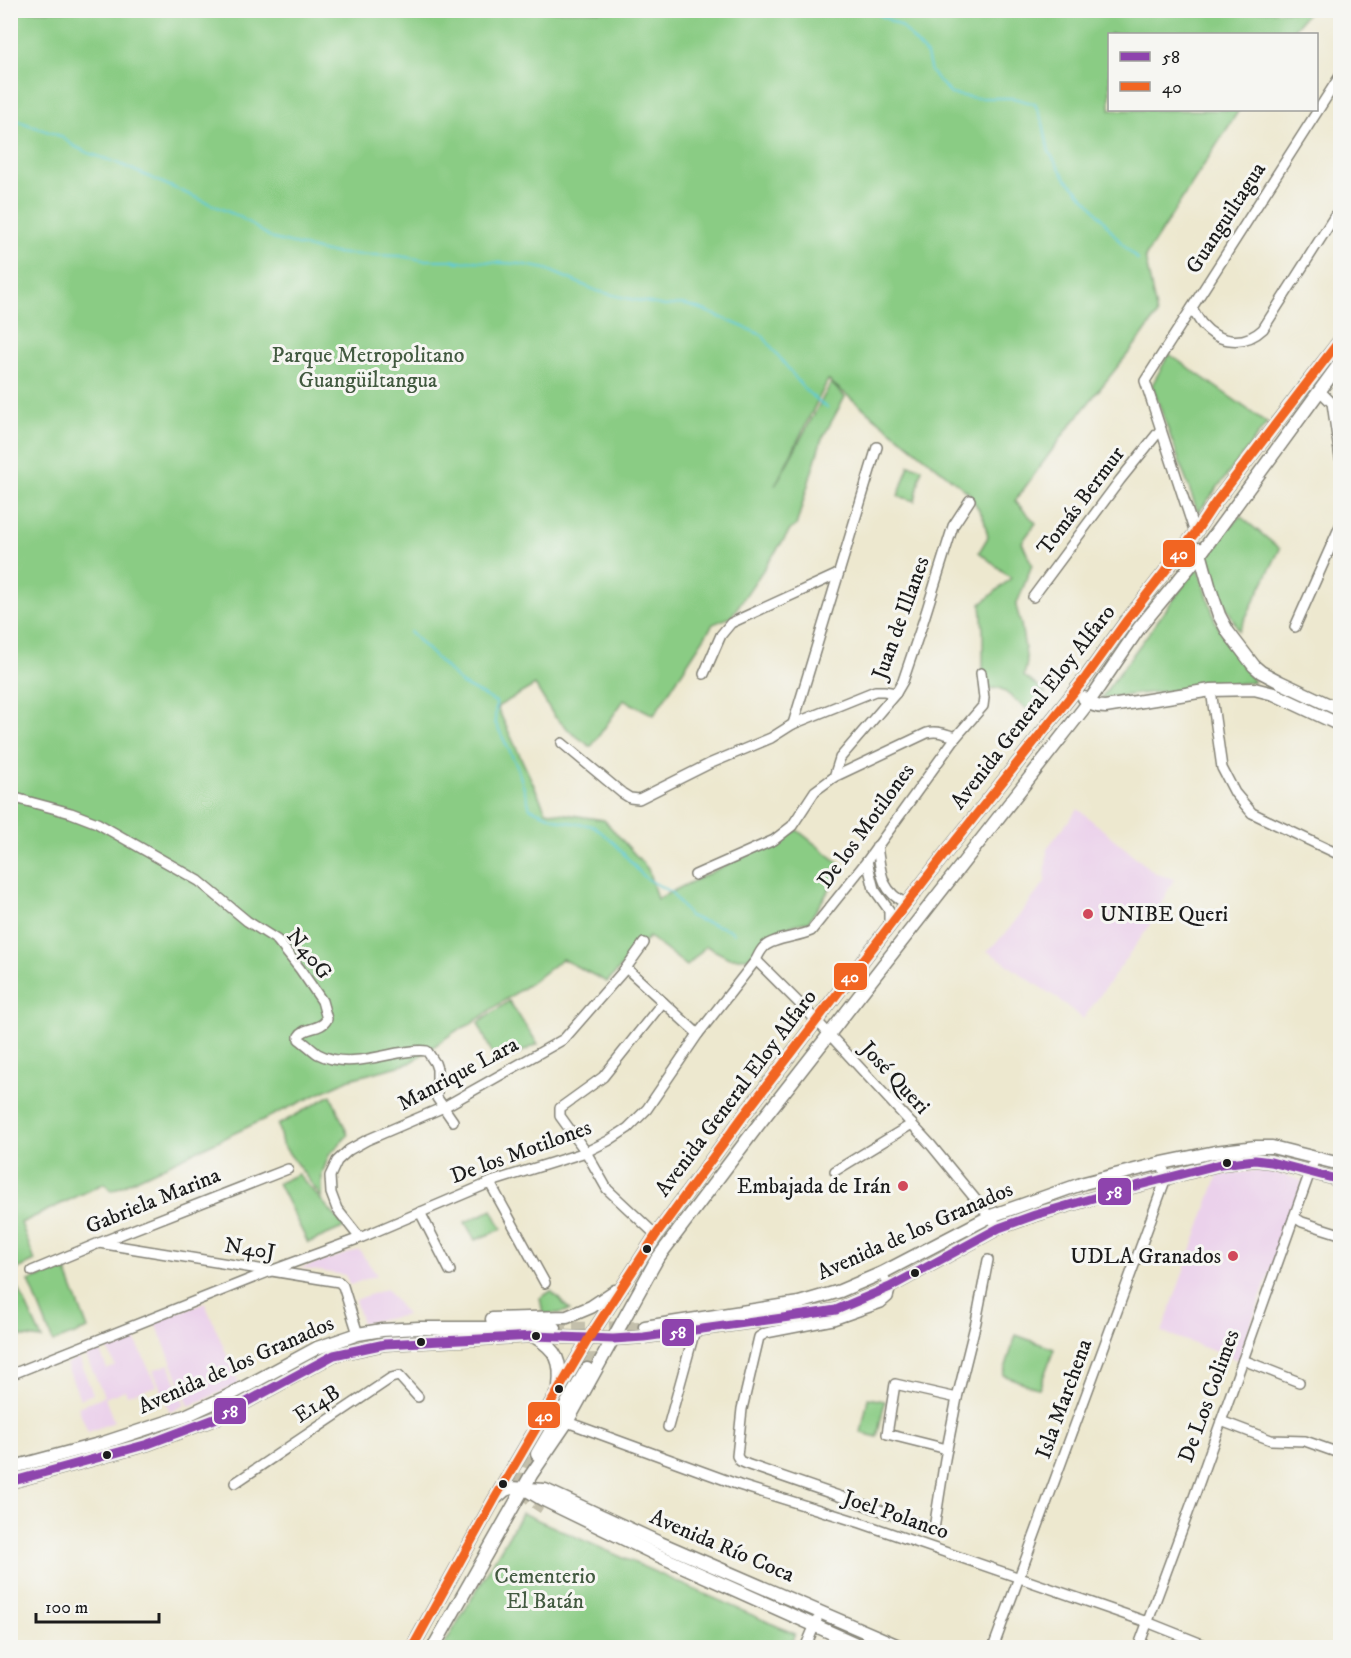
<svg xmlns="http://www.w3.org/2000/svg" width="1351" height="1658" font-family="'IM FELL DW Pica',serif">
  <rect width="100%" height="100%" fill="#f6f6f2"/>
  <filter id="ink" filterUnits="userSpaceOnUse"><feTurbulence type="fractalNoise" baseFrequency=".0167" numOctaves="2"/><feDisplacementMap in="SourceGraphic" scale="12" xChannelSelector="R" yChannelSelector="G"/><feConvolveMatrix kernelMatrix="1 2 1 2 8 2 1 2 1" color-interpolation-filters="sRGB"/></filter>
  <filter id="wash" filterUnits="userSpaceOnUse"><feTurbulence type="fractalNoise" baseFrequency=".008" numOctaves="4" result="noise"/><feDisplacementMap in="SourceGraphic" scale="24" xChannelSelector="R" yChannelSelector="G"/><feGaussianBlur stdDeviation="1.35" result="paint"/><feColorMatrix in="noise" values="0 0 0 0 0 0 0 0 0 0 0 0 0 0 0 0 0 1.4 0 .05"/><feComposite in="paint" operator="in"/></filter>
  <g filter="url(#wash)">
    <rect width="100%" height="100%" fill="#ede8cf"/>
    <g fill="#ebd1eb">
      <polygon points="1078,809 1151,870 1157,874 1174,879 1148,928 1083,1019 1057,998 1023,976 1003,961 987,951 1006,933 1045,882 1047,848"/>
      <polygon points="1261,1170 1277,1173 1303,1181 1238,1360 1162,1332 1218,1175"/>
      <polygon points="359,1250 377,1275 350,1285 345,1275 300,1268"/>
      <polygon points="386,1289 407,1315 362,1323 355,1300"/>
      <polygon points="205,1303 239,1384 189,1406 155,1321"/>
      <polygon points="134,1337 157,1386 127,1395 125,1390 105,1398 114,1422 88,1432 78,1407 104,1396 85,1354 99,1349 107,1369 115,1366 107,1348"/>
      <polygon points="79,1358 93,1394 80,1399 66,1364"/>
      <polygon points="169,1364 185,1405 170,1412 153,1370"/>
    </g>
    <g fill="#8acc84" stroke="#537450" stroke-width="1.5">
      <polygon points="11,11 1309,11 1290,34 1110,34 1110,110 1239,110 1145,257 1157,315 1143,335 1066,431 1015,501 1036,523 1022,542 1032,565 1016,606 1021,624 1027,662 1024,676 1046,693 1031,712 1000,688 987,689 983,670 983,630 981,604 1011,578 979,552 988,537 984,519 969,493 828,380 775,486 831,383 845,397 821,441 796,526 791,529 731,617 713,624 654,715 624,700 591,747 572,733 554,716 535,685 497,707 546,811 604,820 648,869 657,899 797,830 844,867 809,921 779,929 748,958 729,958 706,946 687,966 649,937 607,982 562,959 531,983 499,1004 471,1024 456,1031 410,1063 350,1079 111,1191 105,1183 21,1223 35,1261 11,1272 42,1339 11,1335"/>
      <polygon points="1169,354 1267,423 1198,513 1152,385"/>
      <polygon points="909,465 922,468 915,501 898,496"/>
      <polygon points="1240,516 1280,549 1239,631 1220,594 1207,552"/>
      <polygon points="1198,566 1215,620 1230,648 1254,682 1101,698"/>
      <polygon points="509,1001 538,1044 497,1064 478,1023"/>
      <polygon points="331,1095 348,1135 329,1155 322,1174 322,1198 282,1144 278,1125"/>
      <polygon points="298,1174 345,1227 308,1243 278,1183"/>
      <polygon points="492,1210 502,1229 475,1240 465,1222"/>
      <polygon points="65,1268 88,1329 53,1342 29,1281"/>
      <polygon points="551,1291 570,1310 560,1313 543,1314 540,1298"/>
      <polygon points="1016,1335 1054,1349 1039,1389 1003,1375"/>
      <polygon points="868,1398 885,1401 877,1437 861,1433"/>
      <polygon points="522,1513 795,1634 789,1647 443,1647"/>
    </g>
    <g fill="none" stroke-linecap="round" stroke-linejoin="round">
      <g stroke="#5ecad6" stroke-width="2">
        <polyline points="870,10 901,26 927,55 931,72 951,94 975,98 1013,98 1035,104 1043,123 1049,152 1066,179 1089,202 1117,238 1138,260"/>
        <polyline points="10,118 60,136 74,146 88,153 115,162 240,217 273,239 326,252 346,254 400,256 423,260 452,260 458,262 473,261 520,264 546,269 597,291 621,297 665,306 682,304 701,309 762,335 805,390 827,408"/>
        <polyline points="410,632 462,684 496,702 495,722 517,766 530,808 561,821 594,826 615,844 644,877 672,893 689,916 702,921 728,929 734,933"/>
      </g>
    </g>
  </g>
  <g filter="url(#ink)">
    <g fill="none" stroke-linecap="round" stroke-linejoin="round">
      <g stroke="#c3bfab" stroke-width="12" stroke-dasharray="12 6" stroke-linecap="butt">
        <polyline points="555,1328 645,1327"/>
        <path d="M583 1337C592 1347 591 1356 587 1369"/>
        <path d="M528 1456C514 1482 519 1493 543 1508"/>
      </g>
      <defs>
        <g id="minor">
          <path d="M1192 308C1195 313 1198 319 1202 324 1219 344 1245 346 1263 329L1340 208"/>
          <polyline points="1320,391 1332,403 1340,458"/>
          <polyline points="1195,533 1145,381 1340,76"/>
          <polyline points="1033,597 1120,480 1161,429"/>
          <polyline points="1295,627 1340,526"/>
          <polyline points="704,674 721,635 731,623 838,574"/>
          <polyline points="1211,690 1222,768 1235,793 1252,813 1340,855"/>
          <polyline points="793,724 877,447"/>
          <polyline points="562,743 622,793 630,798 639,799 709,764 771,738 793,724 875,691 884,691 896,693"/>
          <polyline points="834,777 840,758 896,693 903,681 923,622 953,526 970,500"/>
          <path d="M10 799H19L71 813 97 823 199 881 247 921 277 940 300 969 322 1001 327 1019C321 1031 305 1026 299 1036V1039C306 1044 312 1050 318 1054 343 1067 373 1058 398 1053 408 1052 418 1049 427 1051L435 1063 437 1069V1098L453 1121"/>
          <path d="M877 846C881 872 880 891 907 904"/>
          <polyline points="867,861 874,889 889,910 889,928"/>
          <path d="M695 875 774 840 792 826 815 791 834 777 927 733C937 730 945 734 956 737"/>
          <polyline points="756,960 817,1021 931,1145 999,1228"/>
          <polyline points="626,968 698,1034"/>
          <polyline points="835,1171 912,1124"/>
          <polyline points="490,1183 545,1283"/>
          <polyline points="420,1212 450,1271"/>
          <polyline points="1294,1217 1302,1222 1340,1234"/>
          <polyline points="656,1235 607,1189 586,1152 560,1116 560,1108 603,1077 663,1002"/>
          <polyline points="360,1238 337,1209 331,1193 330,1176 337,1161 349,1150 367,1140 444,1107 564,1039 626,968 644,943"/>
          <polyline points="99,1243 339,1282 343,1286 358,1334"/>
          <polyline points="32,1271 99,1243 288,1169"/>
          <polyline points="882,1273 890,1290 888,1297 881,1303 833,1320 766,1333 759,1337 742,1409 737,1456 740,1461 749,1465 934,1529 945,1459 957,1398 976,1322 988,1260"/>
          <polyline points="1243,1360 1299,1382"/>
          <path d="M10 1375 268 1272 360 1238 494 1181 586 1152 608 1141 628 1128 647 1109 698 1034 756 960C758 956 760 951 764 947 773 938 798 937 811 931L867 861 956 737 983 706 984 698 981 673"/>
          <polyline points="1221,1421 1271,1440 1305,1441 1336,1452"/>
          <polyline points="567,1422 739,1485 861,1523 1147,1622 1212,1648"/>
          <polyline points="668,1427 695,1330"/>
          <polyline points="947,1449 887,1434 895,1384 957,1398"/>
          <polyline points="235,1483 391,1378 399,1376 418,1397"/>
          <polyline points="805,1648 817,1620"/>
          <polyline points="993,1648 1166,1178 1162,1163"/>
          <polyline points="1138,1648 1194,1497 1315,1158"/>
        </g>
        <g id="major">
          <polyline points="1199,549 1210,589 1219,615 1228,632 1254,666 1261,672 1280,682 1340,710"/>
          <path d="M1084 698C1090 705 1096 707 1105 707L1211 690 1254 689 1274 694 1340 725"/>
          <polyline points="492,1319 567,1317 591,1307 615,1291"/>
          <polyline points="645,1327 799,1303 840,1291 882,1273 991,1216 1084,1183 1162,1163 1215,1152 1256,1147 1272,1147 1340,1164"/>
          <path d="M535 1337C557 1350 562 1362 559 1387"/>
          <polyline points="537,1454 587,1369"/>
          <polyline points="10,1468 103,1443 185,1416 226,1397 317,1348 358,1334 382,1330 419,1328 555,1328"/>
          <polyline points="10,1482 148,1444 217,1418 334,1355 385,1344 534,1336 613,1339 644,1337 804,1315 836,1310 890,1287 999,1228 1035,1215 1124,1189 1221,1164 1255,1160 1271,1162 1340,1180"/>
          <polyline points="527,1490 542,1499 655,1554 865,1648"/>
          <polyline points="497,1497 505,1490 511,1488 545,1490 660,1543 903,1648"/>
          <polyline points="412,1648 494,1500 589,1338 656,1235 744,1115 944,855 1086,677 1127,620 1195,533 1215,503 1340,340"/>
          <polyline points="433,1648 531,1475 567,1422 657,1259 759,1124 1088,703 1139,628 1201,553 1340,363"/>
        </g>
      </defs>
      <use href="#minor" stroke="#848276" stroke-width="12"/>
      <use href="#major" stroke="#848276" stroke-width="15"/>
      <use href="#minor" stroke="#fff" stroke-width="9"/>
      <use href="#major" stroke="#fff" stroke-width="12"/>
      <defs>
        <polyline id="bus-1" points="10,1482 148,1444 217,1418 334,1355 385,1344 534,1336 613,1339 644,1337 804,1315 836,1310 890,1287 999,1228 1035,1215 1124,1189 1221,1164 1255,1160 1271,1162 1340,1180"/>
        <polyline id="bus-2" points="412,1648 494,1500 589,1338 656,1235 744,1115 944,855 1086,677 1127,620 1195,533 1215,503 1340,340"/>
      </defs>
      <use href="#bus-1" stroke="#f6f6f2" stroke-width="14"/>
      <use href="#bus-2" stroke="#f6f6f2" stroke-width="14"/>
      <use href="#bus-1" stroke="#8e44ad" stroke-width="9"/>
      <use href="#bus-2" stroke="#f26522" stroke-width="9"/>
    </g>
  </g>
  <g fill="#d1495b" stroke="#f6f6f2" stroke-width="2">
    <circle cx="1088" cy="914" r="6"/>
    <circle cx="903" cy="1186" r="6"/>
    <circle cx="1233" cy="1256" r="6"/>
  </g>
  <g fill="#1c1c1c" stroke="#f6f6f2" stroke-width="2">
    <circle cx="1227" cy="1163" r="5"/>
    <circle cx="647" cy="1249" r="5"/>
    <circle cx="915" cy="1273" r="5"/>
    <circle cx="536" cy="1336" r="5"/>
    <circle cx="421" cy="1342" r="5"/>
    <circle cx="559" cy="1389" r="5"/>
    <circle cx="107" cy="1455" r="5"/>
    <circle cx="503" cy="1484" r="5"/>
  </g>
  <g text-anchor="middle" dominant-baseline="central" stroke-width="6" stroke-linejoin="round" paint-order="stroke">
    <g font-size="22" fill="#1c1c1c" stroke="#f6f6f2">
      <text transform="translate(1226 218) rotate(-57)">Guanguiltagua</text>
      <text transform="translate(1081 501) rotate(-53)">Tomás Bermur</text>
      <text transform="translate(901 618) rotate(-70)">Juan de Illanes</text>
      <text transform="translate(1033 707) rotate(-52)">Avenida General Eloy Alfaro</text>
      <text transform="translate(866 826) rotate(-54)">De los Motilones</text>
      <text transform="translate(309 954) rotate(51)">N40G</text>
      <text transform="translate(458 1074) rotate(-28)">Manrique Lara</text>
      <text transform="translate(895 1078) rotate(47)">José Queri</text>
      <text transform="translate(736 1093) rotate(-53)">Avenida General Eloy Alfaro</text>
      <text transform="translate(521 1152) rotate(-20)">De los Motilones</text>
      <text transform="translate(153 1201) rotate(-22)">Gabriela Marina</text>
      <text transform="translate(915 1231) rotate(-24)">Avenida de los Granados</text>
      <text transform="translate(250 1249) rotate(9)">N40J</text>
      <text transform="translate(236 1365) rotate(-24)">Avenida de los Granados</text>
      <text transform="translate(1209 1396) rotate(-70)">De Los Colimes</text>
      <text transform="translate(1064 1399) rotate(-70)">Isla Marchena</text>
      <text transform="translate(317 1404) rotate(-34)">E14B</text>
      <text transform="translate(896 1515) rotate(19)">Joel Polanco</text>
      <text transform="translate(722 1546) rotate(23)">Avenida Río Coca</text>
    </g>
    <g font-size="22" fill="#425a40" stroke="#f6f6f2">
      <text x="368" y="355">Parque Metropolitano<tspan x="368" dy="25">Guangüiltangua</tspan></text>
      <text x="545" y="1576">Cementerio<tspan x="545" dy="25">El Batán</tspan></text>
    </g>
    <g font-size="22" fill="#1c1c1c" stroke="#f6f6f2" text-anchor="end">
      <text x="1100" y="914" text-anchor="start">UNIBE Queri</text>
      <text x="891" y="1186">Embajada de Irán</text>
      <text x="1221" y="1256">UDLA Granados</text>
    </g>
  </g>
  <g stroke="#f6f6f2" stroke-width="2">
    <rect x="1162" y="539" width="34" height="29" rx="6" fill="#f26522"/>
    <rect x="833" y="962" width="35" height="29" rx="6" fill="#f26522"/>
    <rect x="1097" y="1177" width="35" height="29" rx="6" fill="#8e44ad"/>
    <rect x="661" y="1318" width="34" height="29" rx="6" fill="#8e44ad"/>
    <rect x="213" y="1397" width="34" height="28" rx="6" fill="#8e44ad"/>
    <rect x="527" y="1401" width="34" height="28" rx="6" fill="#f26522"/>
  </g>
  <g font-size="16" text-anchor="middle" font-weight="bold" fill="#fff">
    <text x="1179" y="559">40</text>
    <text x="850" y="982">40</text>
    <text x="1114" y="1198">58</text>
    <text x="678" y="1338">58</text>
    <text x="230" y="1417">58</text>
    <text x="544" y="1421">40</text>
  </g>
  <rect width="1351" height="1658" fill="none" stroke="#f6f6f2" stroke-width="36"/>
  <rect x="1108" y="33" width="210" height="78" fill="#f6f6f2" stroke="#9f9f9c" stroke-width="1.5"/>
  <rect x="1120" y="52" width="30" height="9" fill="#8e44ad" stroke="#9f9f9c" stroke-width="1.5"/>
  <text x="1162" y="63" font-size="18" fill="#1c1c1c">58</text>
  <rect x="1120" y="82" width="30" height="9" fill="#f26522" stroke="#9f9f9c" stroke-width="1.5"/>
  <text x="1162" y="93" font-size="18" fill="#1c1c1c">40</text>
  <path d="M36 1613v9h123v-9" fill="none" stroke="#1c1c1c" stroke-width="3"/>
  <text x="45" y="1613" font-size="18" fill="#1c1c1c" stroke="#f6f6f2" stroke-width="4.5" paint-order="stroke">100 m</text>
</svg>
